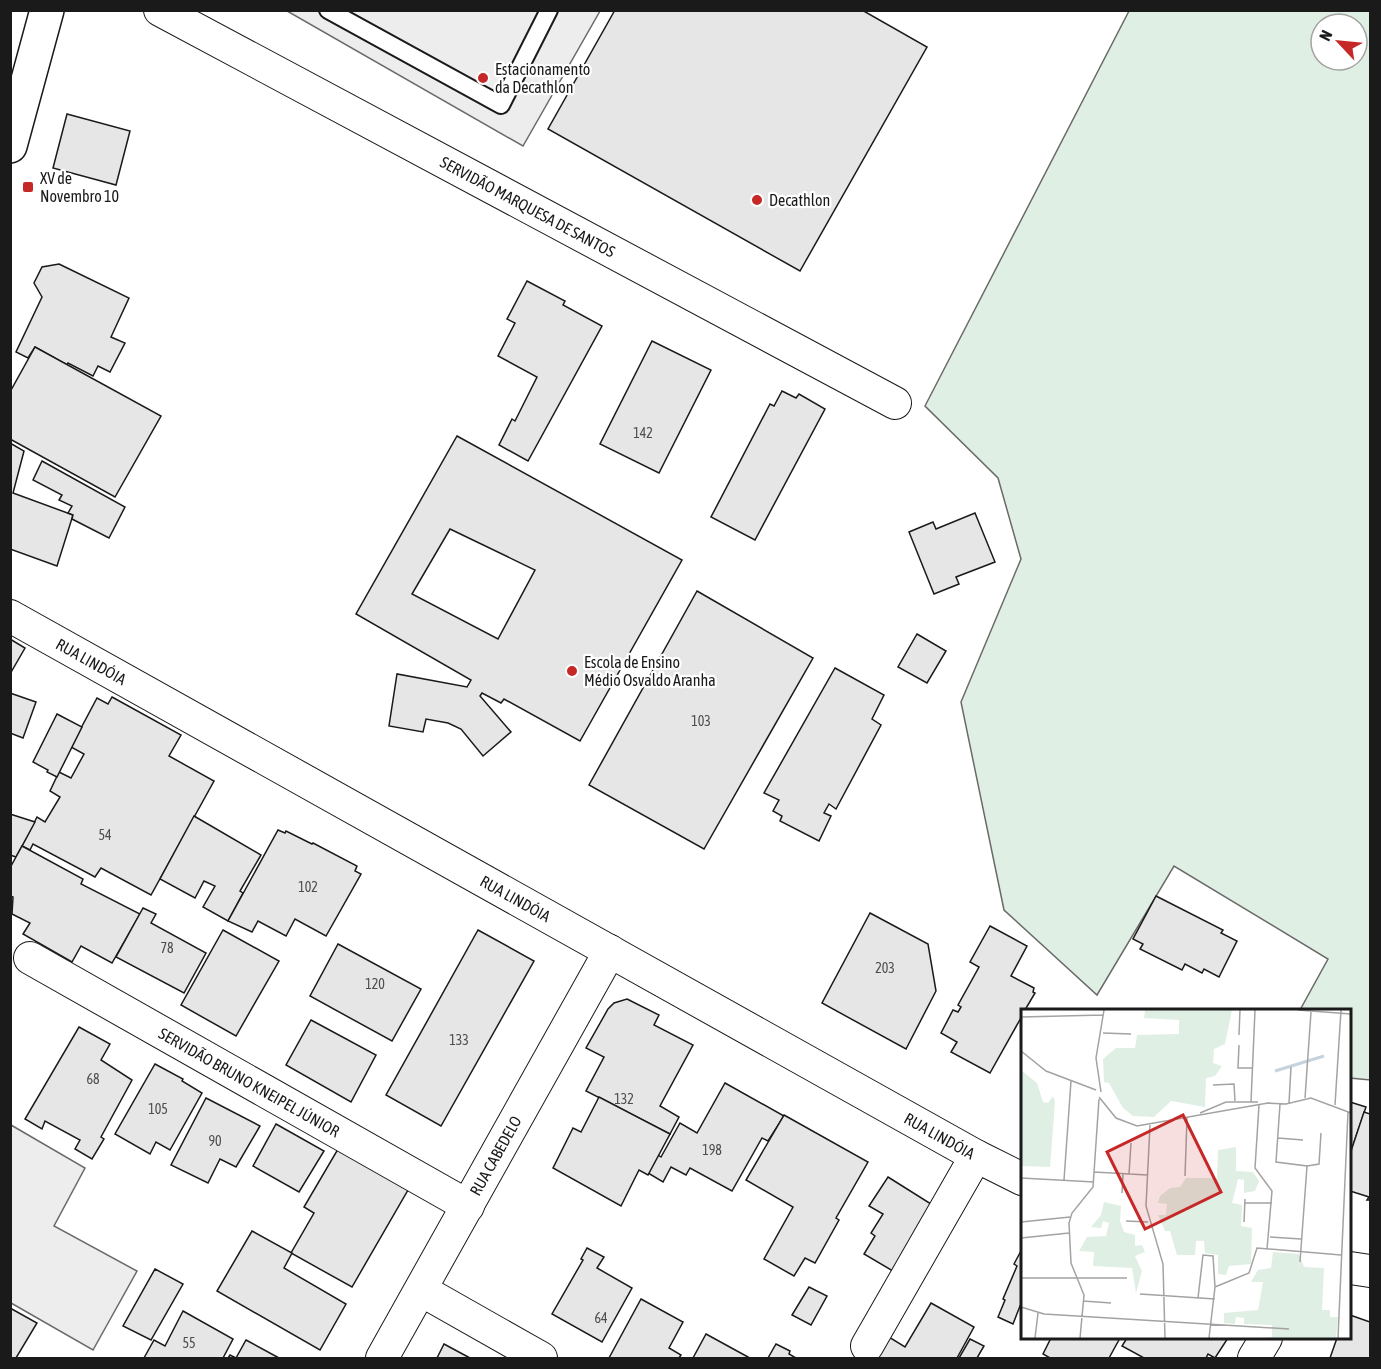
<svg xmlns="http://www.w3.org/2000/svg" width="1381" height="1369" font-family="'Asap Condensed',sans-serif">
  <rect width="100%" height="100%" fill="#fff"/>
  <path fill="#e0efe3" stroke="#6a6a6a" stroke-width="1.5" fill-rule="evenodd" d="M1129 11H1370V1080L1350 1078V1010H1300L1328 959 1174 866 1097 995 1004 910 961 702 1021 559 998 478 925 406ZM1321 24H1357V60H1321Z"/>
  <g fill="#ededed" stroke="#6a6a6a" stroke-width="1.5">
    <polygon points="287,11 600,11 523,146"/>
    <polygon points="11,1125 85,1168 54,1226 137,1271 93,1350 11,1303"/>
  </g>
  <g fill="#e6e6e6" stroke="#1a1a1a" stroke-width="1.5" fill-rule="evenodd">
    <polygon points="615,10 862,10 927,47 800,271 548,129"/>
    <polygon points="67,114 130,131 116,185 53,168"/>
    <polygon points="59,264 129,298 111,337 125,343 110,372 98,366 93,376 68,363 67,365 35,347 28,358 16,352 42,297 34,283 42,267"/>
    <polygon points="527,281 565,301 563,305 602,326 528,461 499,445 512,419 515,421 537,377 498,356 515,323 507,319"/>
    <polygon points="652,341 711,370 659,473 600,444"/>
    <polygon points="35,347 161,416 115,497 10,439 10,392"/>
    <polygon points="782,391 796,398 799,394 825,409 755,540 711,517 770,404 774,406"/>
    <path d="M457 436 682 560 580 741 504 699 501 703 482 693 480 696 511 732 483 756 461 729 448 723 426 719 423 732 389 726 397 674 467 687 471 680 356 614ZM450 529 535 570 498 639 412 594Z"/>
    <polygon points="10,443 24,451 13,493 73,515 57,566 10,549"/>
    <polygon points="42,461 125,507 109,538 72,519 73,515 68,513 72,506 59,500 62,495 33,480"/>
    <polygon points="975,513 995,562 956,577 959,584 934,594 909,532 933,522 936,529"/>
    <polygon points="697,591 813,658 704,849 589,785"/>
    <polygon points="917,634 946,651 927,683 898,667"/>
    <polygon points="10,639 25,648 10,674"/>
    <polygon points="835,668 884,695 872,719 881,725 836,809 829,804 824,813 831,816 819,841 780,821 782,816 773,811 779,800 764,793"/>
    <polygon points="10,693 36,702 23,738 10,733"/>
    <polygon points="112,697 181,735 169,756 214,781 151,895 101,868 95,877 33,844 30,850 22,846 37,817 45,822 60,797 50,791 59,772 71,778 84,754 71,747 97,698 108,704"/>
    <polygon points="57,714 82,727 57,777 47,772 48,770 33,762"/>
    <polygon points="10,814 35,822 16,857 10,855"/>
    <polygon points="194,816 261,855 240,891 243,893 228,921 203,907 215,886 204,881 195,898 160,879"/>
    <polygon points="278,830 285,833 286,831 312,844 313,843 357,866 355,871 361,874 326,936 295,919 286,936 258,921 252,932 228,921"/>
    <polygon points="22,846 83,879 81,884 140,914 112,963 81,946 72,962 23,934 30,923 12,914 13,897 10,896 10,868"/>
    <polygon points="1156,896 1223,930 1221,933 1237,941 1219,977 1204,969 1202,973 1185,964 1182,970 1140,949 1143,944 1133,939"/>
    <polygon points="143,908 156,914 151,923 206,953 184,993 116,957"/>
    <polygon points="870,913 928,944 936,991 906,1049 822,1003"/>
    <polygon points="990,926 1027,946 1011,976 1034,988 1033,992 1035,993 1025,1010 1022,1010 1022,1016 990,1073 951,1052 957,1042 941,1033 953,1010 958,1012 961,1007 958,1005 979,967 970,962"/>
    <polygon points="223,930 279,961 236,1036 181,1005"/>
    <polygon points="478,930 534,961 441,1126 386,1095"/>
    <polygon points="338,944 421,989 392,1041 310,996"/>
    <polygon points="627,999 659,1015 654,1025 693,1045 660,1106 679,1117 670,1134 586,1091 604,1057 586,1048 608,1009 614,1003"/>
    <polygon points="311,1020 376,1055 351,1102 286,1065"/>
    <polygon points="79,1027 110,1044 101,1060 132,1080 101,1137 104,1139 92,1159 75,1149 80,1140 45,1121 42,1129 25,1119"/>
    <polygon points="155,1064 183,1079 182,1081 202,1093 170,1150 156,1142 150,1154 115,1134"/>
    <polygon points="725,1083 784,1116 768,1141 762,1138 732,1191 690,1168 686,1175 671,1167 663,1182 648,1173 658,1155 661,1157 680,1123 697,1133"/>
    <polygon points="599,1097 670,1134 648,1175 639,1170 621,1206 553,1168 573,1128 581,1132"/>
    <polygon points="206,1098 260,1126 236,1167 220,1159 208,1183 171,1165"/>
    <polygon points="1350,1102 1366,1107 1350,1154"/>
    <polygon points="1364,1112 1370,1114 1370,1200 1367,1200 1369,1197 1350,1191 1350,1154"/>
    <polygon points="784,1115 868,1162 836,1218 839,1220 815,1263 805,1258 794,1276 764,1259 793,1207 746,1180"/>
    <polygon points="276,1124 324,1151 299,1192 253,1166"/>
    <polygon points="338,1149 408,1190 352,1287 291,1253 314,1213 304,1207"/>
    <polygon points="888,1177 939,1209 898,1274 864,1254 875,1236 871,1233 883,1214 869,1206"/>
    <polygon points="252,1231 292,1253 284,1268 346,1304 320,1350 217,1291"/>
    <polygon points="587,1248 604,1257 597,1268 632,1288 602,1342 552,1314 583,1260 581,1259"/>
    <polygon points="1022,1249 1022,1308 1020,1306 1013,1324 998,1317 1005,1300 1003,1299 1017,1266 1014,1264"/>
    <polygon points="155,1269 183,1284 151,1340 123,1326"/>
    <polygon points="809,1287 827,1296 811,1325 792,1315"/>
    <polygon points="641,1299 683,1322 669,1348 681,1355 679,1358 609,1358"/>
    <polygon points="931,1303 974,1327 957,1358 877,1358 889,1337 905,1347"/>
    <polygon points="10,1308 37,1323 16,1358 10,1358"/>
    <polygon points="183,1311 233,1339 223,1358 144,1358 154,1340 165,1346"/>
    <polygon points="1350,1315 1370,1322 1370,1358 1330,1358 1337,1338 1350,1338"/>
    <polygon points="706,1334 748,1357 747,1358 693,1358"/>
    <polygon points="1051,1338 1120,1338 1109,1358 1050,1358 1043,1354"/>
    <polygon points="1127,1338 1228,1338 1215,1358 1208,1354 1206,1358 1144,1358 1122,1346"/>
    <polygon points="970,1339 984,1346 977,1358 959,1358"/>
    <polygon points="246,1340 279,1358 228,1358 230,1355 236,1358"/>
    <polygon points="444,1344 470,1358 437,1358"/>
    <polygon points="776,1344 790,1351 789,1354 796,1358 768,1358"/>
  </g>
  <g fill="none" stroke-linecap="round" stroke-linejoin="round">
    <defs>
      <polyline id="service" points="328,10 501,105 549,10"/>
      <g id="minor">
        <path id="s1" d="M160 10 895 403"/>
        <path id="s2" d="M10 616 976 1156 1022 1179"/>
        <path id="s3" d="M30 958 468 1206"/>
        <polyline points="1350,1268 1370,1271"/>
        <polyline points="421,1290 541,1358"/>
        <polyline points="867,1346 976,1156"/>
        <path id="s4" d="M382 1358 610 951"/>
        <polyline points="1254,1358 1266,1338"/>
      </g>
      <polyline id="primary" points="10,146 47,10"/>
    </defs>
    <use href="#service" stroke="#1a1a1a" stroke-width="20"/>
    <use href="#minor" stroke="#1a1a1a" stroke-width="34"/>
    <use href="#primary" stroke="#1a1a1a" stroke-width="36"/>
    <use href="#service" stroke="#fff" stroke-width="16"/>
    <use href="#minor" stroke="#fff" stroke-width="32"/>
    <use href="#primary" stroke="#fff" stroke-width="33"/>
  </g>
  <g fill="#c62828" stroke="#fff" stroke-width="2">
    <circle cx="483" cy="78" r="6"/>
    <rect x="22" y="181" width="12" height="12" rx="3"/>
    <circle cx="757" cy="200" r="6"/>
    <circle cx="572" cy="671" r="6"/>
  </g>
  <g text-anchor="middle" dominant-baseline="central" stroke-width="4.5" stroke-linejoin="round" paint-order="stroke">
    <g font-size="14" fill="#4d4d4d">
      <text x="643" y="433">142</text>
      <text x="701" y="721">103</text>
      <text x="105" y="835">54</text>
      <text x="308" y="887">102</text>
      <text x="167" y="948">78</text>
      <text x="885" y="968">203</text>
      <text x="375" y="984">120</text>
      <text x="459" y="1040">133</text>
      <text x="93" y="1079">68</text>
      <text x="624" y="1099">132</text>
      <text x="158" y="1109">105</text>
      <text x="215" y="1141">90</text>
      <text x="712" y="1150">198</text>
      <text x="601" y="1318">64</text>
      <text x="189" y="1343">55</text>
    </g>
    <g font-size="16" fill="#1a1a1a" stroke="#fff" text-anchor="start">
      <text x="495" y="69">Estacionamento<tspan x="495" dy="18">da Decathlon</tspan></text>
      <text x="40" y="178">XV de<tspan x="40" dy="18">Novembro 10</tspan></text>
      <text x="769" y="200">Decathlon</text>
      <text x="584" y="662">Escola de Ensino<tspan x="584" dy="18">Médio Osvaldo Aranha</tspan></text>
    </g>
    <g font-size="16" fill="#1a1a1a" stroke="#fff">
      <text stroke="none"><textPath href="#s1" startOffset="417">SERVIDÃO MARQUESA DE SANTOS</textPath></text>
      <text stroke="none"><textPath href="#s2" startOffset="93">RUA LINDÓIA</textPath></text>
      <text stroke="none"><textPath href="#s2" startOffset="579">RUA LINDÓIA</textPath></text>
      <text stroke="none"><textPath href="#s3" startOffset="252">SERVIDÃO BRUNO KNEIPEL JÚNIOR</textPath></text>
      <text stroke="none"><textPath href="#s2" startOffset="1065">RUA LINDÓIA</textPath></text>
      <text stroke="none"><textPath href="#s4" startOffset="232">RUA CABEDELO</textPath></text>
    </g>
  </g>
  <g transform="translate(1021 1009)">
    <rect width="330" height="330" fill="#fff"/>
    <path d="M124 1H211L204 35 193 40 192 54 201 57 194 67 185 69 184 98 150 92 133 108 112 107 102 99 88 74 83 73 82 50 95 39H114L116 26 158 25V11L123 9ZM0 61 16 74 22 93 27 94 32 87 34 93 29 158 0 157ZM215 138V162L232 163 238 172 234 182 223 184V171L217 170 211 194 221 196 220 217 231 219 230 255 208 257 205 266 197 265V246L184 244 183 232H175L174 246H156L149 222H144L137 206H145L146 195 137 194 139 187 149 179 159 178 165 169H196L197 141ZM83 193 100 197 99 212 103 223 114 226V237L121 236 124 243 114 247 121 262 115 284 111 259 72 257 73 243 58 242 66 228 85 227 88 214 82 212 80 219 70 218 80 206ZM252 243 278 245 283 258 303 259 301 301H309V308H317L315 329H241L251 328V316L223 315V309L215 308 214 315 203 314V304L237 301 242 273H230L237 261 250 259Z" fill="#e0efe3"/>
    <path fill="none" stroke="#c6d2dc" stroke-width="3" d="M254 62 303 47"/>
    <path fill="none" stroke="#a3a3a3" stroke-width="1.5" d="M277 1 330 5M0 8 82 6M82 24 110 25M218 26 219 1M218 36 217 59H231M0 42 25 62 75 81M192 76 213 75 214 92M80 83 75 49 83 1M78 88 95 109 116 117 247 94M284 89 290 3M230 93 234 1M246 94 265 95 290 89 330 104M268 94 270 58M259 95 255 153 286 157 279 253M238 96 234 159 251 182 246 240M314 96 320 1M179 104 205 93H237M129 116 125 197 142 255 144 329M257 129 282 131M286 157 298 155 300 124M73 163 126 166M108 165 110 134M164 167 166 109M0 169 73 173M43 171 50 72M101 184 102 165M224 194H251M105 212 127 213M0 213 49 208M223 213 224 190M249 228 280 230M0 229 48 224M0 269H106M194 278 228 264 236 239 320 246M119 285 194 290M177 289 182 246 192 247 194 278 188 329M62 292 90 294M0 298 23 305 268 320M14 329 17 304M59 329 63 286 50 254 48 214 51 204 72 178 78 90M317 329 327 103"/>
    <path fill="#c62828" fill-opacity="0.15" stroke="#c62828" stroke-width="3" d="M162 106 200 183 124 220 86 143Z"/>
    <rect width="330" height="330" fill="none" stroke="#1a1a1a" stroke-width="3"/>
  </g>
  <rect width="1381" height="1369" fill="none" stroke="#1a1a1a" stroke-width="24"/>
  <g transform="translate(1339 42) rotate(296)"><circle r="28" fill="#ffffff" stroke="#a3a3a3" stroke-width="1.5"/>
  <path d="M0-4.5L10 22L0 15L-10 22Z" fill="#c62828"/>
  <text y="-9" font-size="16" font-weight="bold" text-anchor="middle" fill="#1a1a1a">N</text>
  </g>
</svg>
